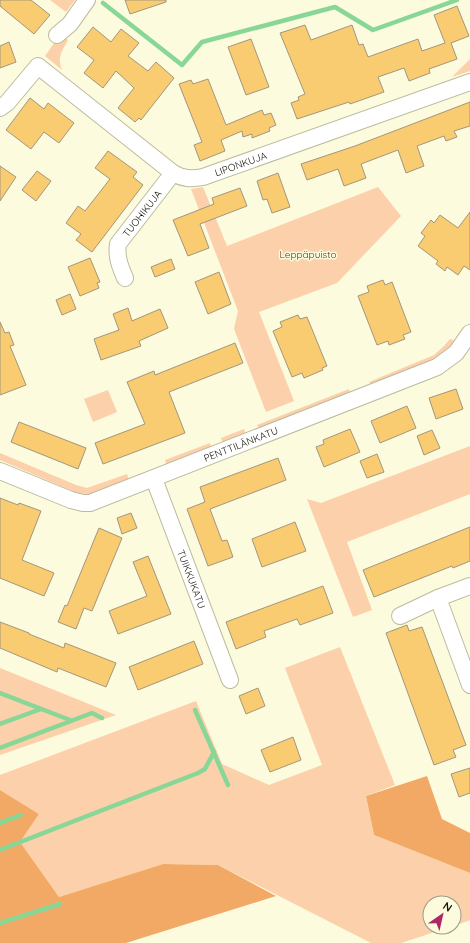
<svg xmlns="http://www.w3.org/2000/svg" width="470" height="943" font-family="Quicksand,sans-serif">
  <rect width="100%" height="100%" fill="#fcfbdd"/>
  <g fill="#fcd0ab">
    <polygon points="50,0 75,0 66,12"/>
    <path d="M62 35 68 40C62 51 57 57 62 70L45 56 59 36Z"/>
    <polygon points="470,59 470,71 452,77"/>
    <polygon points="203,187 227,246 378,187 401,216 337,283 259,312 294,401 266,412 234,329 238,311 191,189"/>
    <polygon points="450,339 453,340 454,343 441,357 372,386 369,382 434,355 444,346"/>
    <polygon points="349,389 350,393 259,429 257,425"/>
    <polygon points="108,390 117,412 93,422 84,399"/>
    <polygon points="244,429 246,435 223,444 221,438"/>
    <polygon points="210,443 212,449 167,466 165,460"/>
    <polygon points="470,446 470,494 347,542 372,610 353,617 307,499 321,503"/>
    <polygon points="0,453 76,485 87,488 127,474 129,480 91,495 86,494 77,493 0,460"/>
    <polygon points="340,647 395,785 366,796 374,835 470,873 470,920 454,926 454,903 430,903 430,927 450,927 401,943 371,943 218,865 163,864 59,897 20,842 39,814 0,790 0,775 196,701 222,764 269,785 322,765 285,668"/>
    <polygon points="0,668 116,715 0,755"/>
  </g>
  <g fill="#f2a966">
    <polygon points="427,776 442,819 470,833 470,873 374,835 366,796"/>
    <polygon points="0,790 39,814 20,842 59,897 163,864 218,865 276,896 126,943 0,943"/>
  </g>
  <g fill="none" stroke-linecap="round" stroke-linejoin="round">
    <g stroke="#88d796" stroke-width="4.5">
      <polyline points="103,3 182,65 202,42 335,7 373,30 457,0"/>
      <polyline points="0,693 70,720"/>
      <polyline points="195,710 228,785"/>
      <polyline points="0,724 41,709"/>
      <polyline points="0,748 92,713 102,718"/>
      <polyline points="0,823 21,815"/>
      <polyline points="0,850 198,773 205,769 214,752"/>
      <polyline points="0,923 60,904"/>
    </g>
  </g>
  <g fill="#f9cc72" stroke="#a3967d">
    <polygon points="0,0 31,0 50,15 34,34 0,6"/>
    <polygon points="125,0 166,0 166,2 130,14"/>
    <polygon points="457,6 469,36 451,43 457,59 429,69 430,73 409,81 404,68 378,77 384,92 350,104 349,102 297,119 291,103 299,100 298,97 305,94 280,33 305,25 311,40 352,25 359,45 363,44 368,57 418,39 422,51 445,43 434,15"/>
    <polygon points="93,27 111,42 121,29 139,43 128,56 148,71 156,62 174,78 141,120 139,118 135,122 118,108 134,88 116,71 103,88 84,73 94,60 77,47"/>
    <polygon points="251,39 269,87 246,95 228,47"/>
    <polygon points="9,42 16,62 0,68 0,46"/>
    <polygon points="208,79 226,125 262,110 264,115 271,113 276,125 269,128 270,131 252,138 252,134 243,137 242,131 221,140 225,151 200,161 194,145 202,142 179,84 191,80 193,84"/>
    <polygon points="30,98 44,109 48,103 74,123 59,143 44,132 31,149 6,130"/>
    <polygon points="470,102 470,126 454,131 457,137 446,141 444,136 417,146 424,166 406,173 398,150 361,164 366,178 344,186 338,169 307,180 301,164 355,146"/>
    <polygon points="108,151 137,172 133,177 143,185 92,252 76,240 81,234 66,223 78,206 85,211 110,179 95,168"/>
    <polygon points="0,166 16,177 0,201"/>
    <polygon points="37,171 51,181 36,201 22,190"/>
    <polygon points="278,173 290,207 272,213 267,199 263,200 257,181"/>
    <polygon points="240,188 247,206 200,224 209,248 188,256 173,220 214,204 212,198"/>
    <polygon points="470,212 470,270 464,266 458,275 447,267 445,271 436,264 438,261 418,246 425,236 421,233 431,220 434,223 440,215 458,228"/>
    <polygon points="90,258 100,282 97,283 99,288 80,296 68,267"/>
    <polygon points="171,259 175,269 155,277 151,267"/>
    <polygon points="219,272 231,304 208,314 195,282"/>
    <polygon points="383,280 385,285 392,282 411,332 403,335 405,339 389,345 388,341 377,345 358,296 369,292 367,286"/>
    <polygon points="70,294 76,309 62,315 56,300"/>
    <polygon points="128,308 132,321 160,309 168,328 139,341 141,346 101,360 94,339 119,330 113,314"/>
    <polygon points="298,315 300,319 307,317 327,366 322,368 323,370 304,378 302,373 292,377 273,331 282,327 280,322"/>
    <polygon points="0,322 5,333 9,332 14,345 10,346 26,385 0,395"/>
    <polygon points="235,343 243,363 169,392 185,433 103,464 95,443 145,424 127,382 154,371 155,375"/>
    <polygon points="456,389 463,409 436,419 429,398"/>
    <polygon points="407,406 416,428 380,443 371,421"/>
    <polygon points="19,422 86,448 78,469 11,442"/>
    <polygon points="350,429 360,452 324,467 316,447 324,444 323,440"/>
    <polygon points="432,430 440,448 424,455 417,436"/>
    <polygon points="377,454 384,472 367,478 360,461"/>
    <polygon points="278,458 286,480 210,509 222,541 227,540 233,557 208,566 187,509 205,502 200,487"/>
    <polygon points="0,498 18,505 19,503 41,511 22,560 54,573 44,596 0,578"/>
    <polygon points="131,513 137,528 122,534 117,518"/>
    <polygon points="295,522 306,551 262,567 252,539"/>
    <polygon points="470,527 470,561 453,568 452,566 374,597 363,570"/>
    <polygon points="99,528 122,538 92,611 84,608 76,629 58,622 65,605 67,606"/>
    <polygon points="148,556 171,614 118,634 109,611 147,596 133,562"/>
    <polygon points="323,586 333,613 300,625 297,619 264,631 266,637 236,649 226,622"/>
    <polygon points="0,622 29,633 29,634 64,648 65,643 116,663 106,687 58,668 57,672 0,648"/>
    <polygon points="407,625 409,631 422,627 466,745 453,750 456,757 434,765 386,633"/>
    <polygon points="194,641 203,664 138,690 129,667"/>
    <polygon points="258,688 265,706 246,714 239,696"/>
    <polygon points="293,737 301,760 270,772 261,750"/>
    <polygon points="470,768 470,793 459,797 451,774"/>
  </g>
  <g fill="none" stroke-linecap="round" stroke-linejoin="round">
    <defs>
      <g id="street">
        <polyline points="57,35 70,24 87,0"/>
        <path id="s1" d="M0 108 7 103 38 66 173 173C183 179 192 179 203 177L470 82"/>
        <path id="s2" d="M125 278C120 266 116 257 118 244L173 173"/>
        <path id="s3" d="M0 471 71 500 83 503H90L437 367 456 353 470 333"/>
        <path id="s4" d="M154 479 230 680"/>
        <polyline points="470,586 438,598 470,685"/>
        <polyline points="400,616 438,598"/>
      </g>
    </defs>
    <use href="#street" stroke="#bdbb9f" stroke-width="18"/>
    <use href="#street" stroke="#fff" stroke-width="16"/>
  </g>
  <g text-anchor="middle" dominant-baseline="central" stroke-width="3" stroke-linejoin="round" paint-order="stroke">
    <g font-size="10" fill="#121107" stroke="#fcfbdd">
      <text stroke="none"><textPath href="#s1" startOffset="300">LIPONKUJA</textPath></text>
      <text stroke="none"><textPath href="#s2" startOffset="74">TUOHIKUJA</textPath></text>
      <text stroke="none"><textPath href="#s3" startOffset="258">PENTTILÄNKATU</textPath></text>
      <text stroke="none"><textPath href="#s4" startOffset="107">TUIKKUKATU</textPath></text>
    </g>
    <g font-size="10" fill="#57391d" stroke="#fcfbdd">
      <text x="308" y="254">Leppäpuisto</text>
    </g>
  </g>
  <g transform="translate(442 915) rotate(34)"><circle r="19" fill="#fcfbdd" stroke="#9e9d87"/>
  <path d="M0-3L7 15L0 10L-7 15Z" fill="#b02768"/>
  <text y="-6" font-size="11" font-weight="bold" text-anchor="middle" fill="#121107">N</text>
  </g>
</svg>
